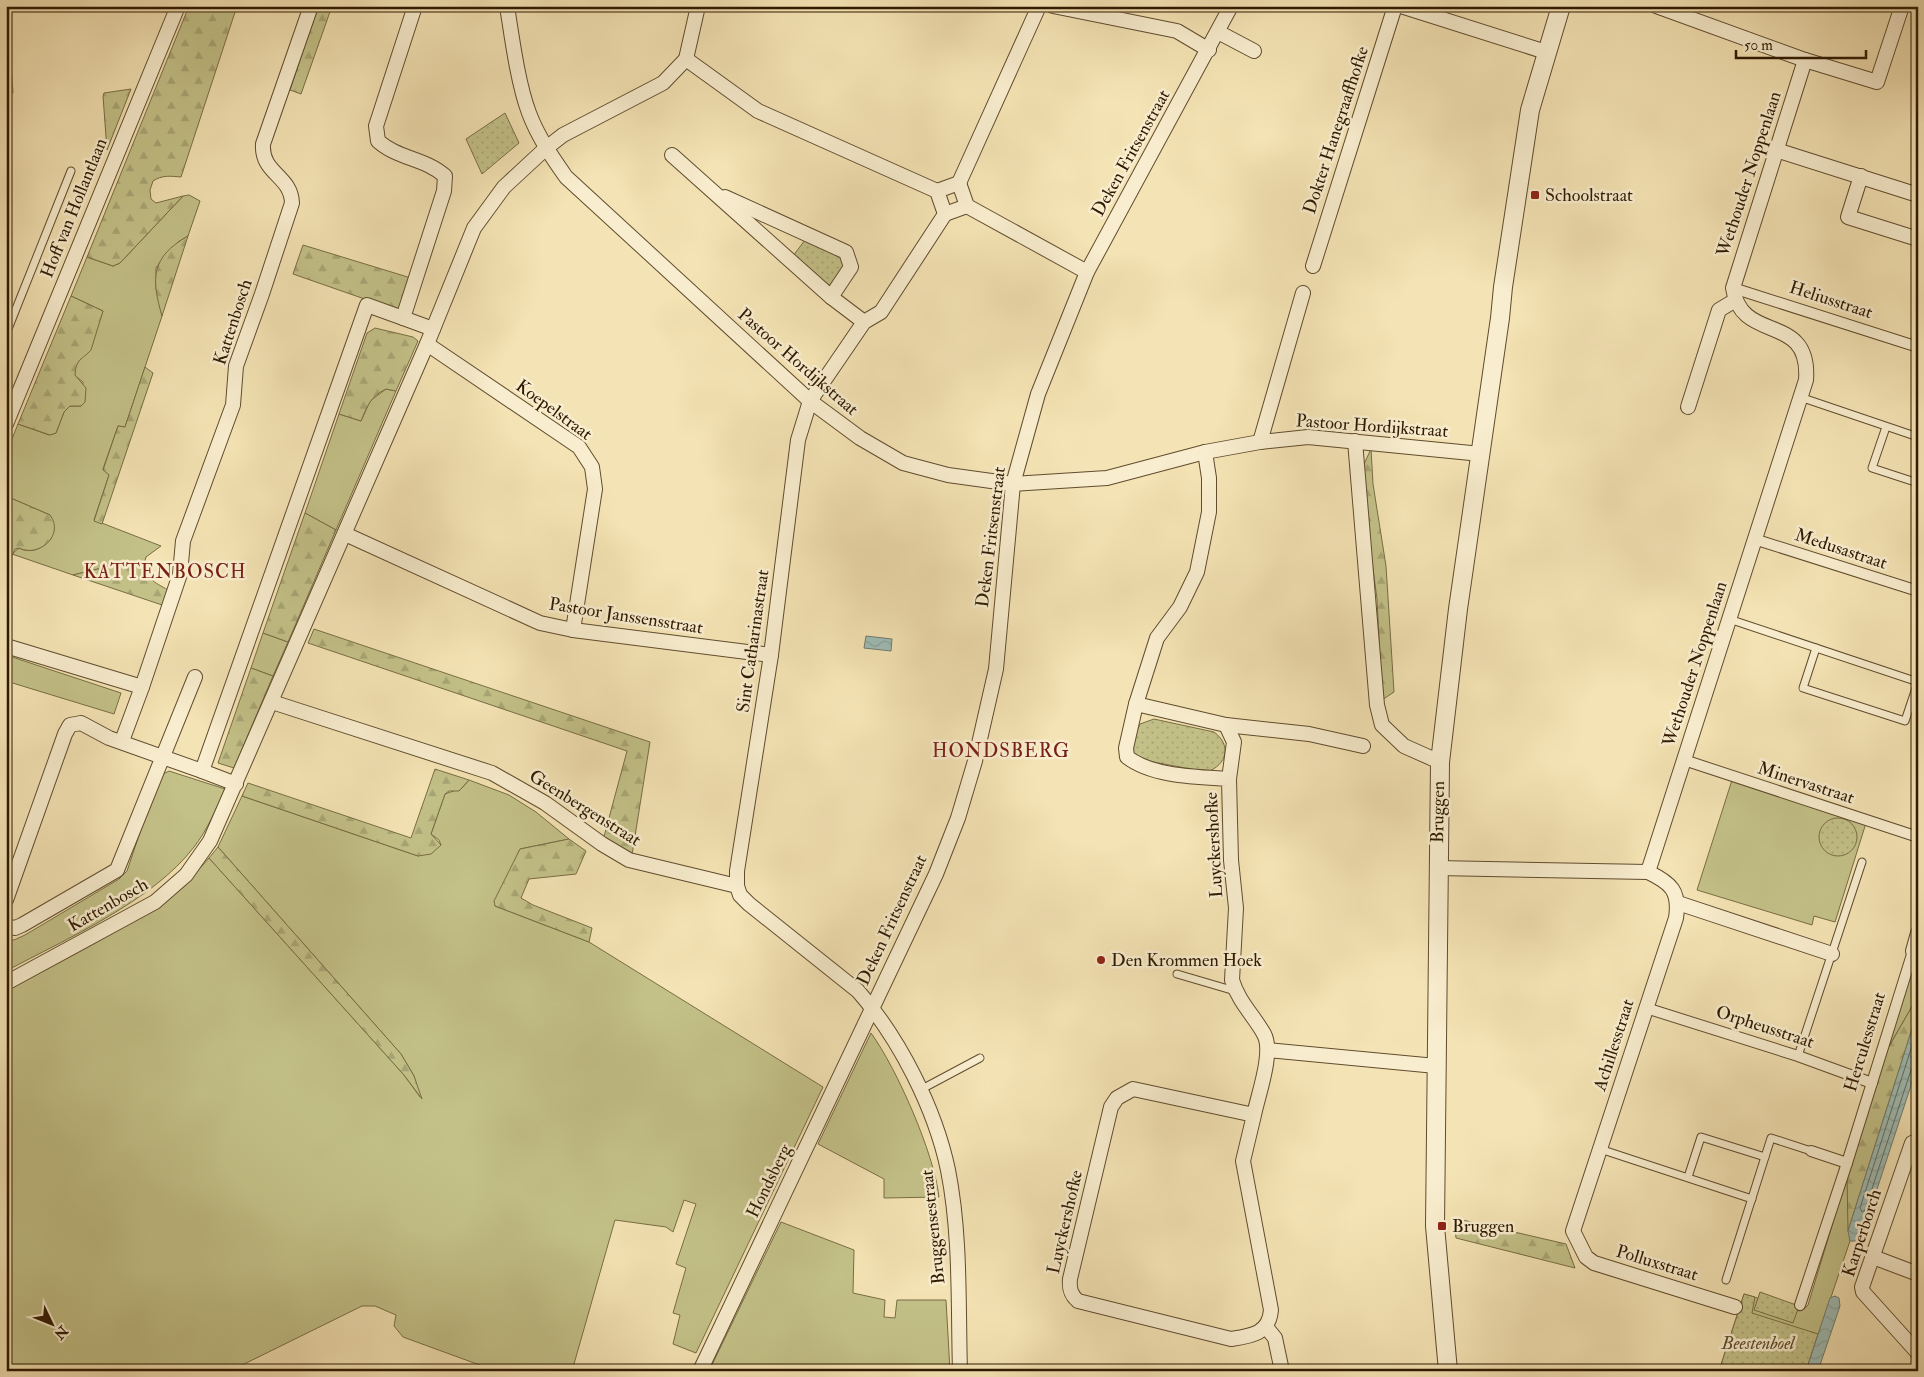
<svg xmlns="http://www.w3.org/2000/svg" width="1924" height="1377" font-family="'IM FELL Double Pica',serif">
  <defs>
    <pattern id="forest-firs" width="22" height="20" patternUnits="userSpaceOnUse" patternTransform="scale(1.25)"><rect width="22" height="20" fill="#c3c188"/><path d="M5 1l3.5 6h-7zM16 11l3.5 6h-7z" fill="#a8a574"/></pattern>
    <pattern id="park-dots" width="8" height="8" patternUnits="userSpaceOnUse" patternTransform="scale(1.25)"><rect width="8" height="8" fill="#c3c188"/><path d="M2 2h.1M6 6h.1" fill="none" stroke="#a8a574" stroke-width="1.8" stroke-linecap="round"/></pattern>
    <pattern id="water-waves" width="16" height="10" patternUnits="userSpaceOnUse" patternTransform="scale(1.25)"><rect width="16" height="10" fill="#9ebdb6"/><path d="M0 5q4-4 8 0t8 0" fill="none" stroke="#88a29b"/></pattern>
  </defs>
  <rect width="100%" height="100%" fill="#f4e3b4"/>
  <filter id="stains"><feTurbulence type="fractalNoise" baseFrequency=".004" numOctaves="4"/><feColorMatrix values="0 0 0 0 .2 0 0 0 0 .09 0 0 0 0 .02 0 0 0 .5 -.17"/></filter>
  <radialGradient id="worn" r=".72"><stop offset=".6" stop-color="#630" stop-opacity="0"/><stop offset="1" stop-color="#630" stop-opacity=".3"/></radialGradient>
  <g fill="#c3c188" stroke="#796d44">
    <polygon points="6,66 11,66 13,93 6,94"/>
    <path d="M189 195 200 201 188 236 178 242 166 254 156 268V288L162 316 125 427 118 426 103 469 109 475 94 520 161 546 146 557 144 564 127 562 73 575 12 554 19 548C31 554 42 549 51 539L50 515 6 496V454L18 424 49 435 56 433 64 412 70 406H81L83 382 74 375 75 367 82 355 87 354 103 311 71 296 87 257 113 266 120 263 183 196Z"/>
    <polygon points="386,389 396,391 336,530 305,513 339,414 361,421 370,401"/>
    <polygon points="263,633 288,642 273,676 251,668"/>
    <polygon points="6,655 121,693 114,714 6,681"/>
    <path d="M169 771 225 789C216 809 208 829 194 847 153 901 66 939 6 971V939L14 940 25 935 119 879 127 871 156 785 163 774Z"/>
    <path d="M469 780 509 795 536 812 569 839 520 849 495 906 589 942 823 1087 696 1353 673 1344 680 1315 673 1313 686 1268 676 1264 696 1204 684 1200 673 1232 666 1227 615 1220 572 1371H496L403 1337 394 1326 396 1315 375 1306H362L230 1371H6V991C69 956 164 913 209 858L404 1075 420 1097 414 1076 401 1054 218 847 242 796 418 856 441 845 439 840 431 834 445 794 462 788Z"/>
    <polygon points="1732,780 1866,823 1835,922 1814,916 1812,925 1697,890"/>
    <polygon points="1916,959 1918,996 1883,1057"/>
    <path d="M871 1033C897 1069 934 1153 939 1197L884 1198V1179L818 1144Z"/>
    <polygon points="1847,1176 1850,1241 1806,1371 1719,1371 1744,1294 1800,1311 1803,1310 1808,1305"/>
    <polygon points="781,1222 854,1250 853,1293 885,1300 884,1317 895,1318 897,1300 946,1300 950,1371 787,1371 782,1366 780,1371 709,1371"/>
  </g>
  <g fill="url(#forest-firs)" stroke="#796d44">
    <path d="M189 6H237L181 177C170 176 162 175 153 181L150 190 151 199 156 203 183 196 120 263 113 266 87 257Z"/>
    <polygon points="318,6 332,6 301,94 290,90"/>
    <polygon points="131,89 107,150 103,96 104,93"/>
    <path d="M188 236 162 316C151 278 151 257 188 236Z"/>
    <polygon points="303,245 411,278 399,311 293,274"/>
    <path d="M71 296 103 311 91 350C82 360 76 358 75 375L86 388 85 402 81 406H70L64 412 56 433 50 435 18 424Z"/>
    <path d="M375 328 413 337 418 341 396 391 386 389C371 396 367 406 361 421L339 414 367 333Z"/>
    <polygon points="145,367 153,373 102,524 94,521 109,475 103,470 118,426 125,427"/>
    <polygon points="1371,449 1373,484 1386,566 1394,692 1382,700 1377,599 1363,494 1364,464"/>
    <path d="M6 496 50 515C65 535 39 558 19 548L15 549 6 570Z"/>
    <polygon points="305,513 336,530 288,642 263,633"/>
    <path d="M127 562 144 564C144 579 158 584 170 591L165 606 73 575Z"/>
    <polygon points="314,629 650,742 632,855 602,844 627,751 308,643"/>
    <polygon points="251,668 273,676 234,768 218,763"/>
    <polygon points="435,769 469,780 459,791 449,791 445,794 431,834 441,845 431,854 418,856 242,796 248,783 411,838"/>
    <polygon points="569,839 586,851 576,874 529,879 521,898 533,905 592,928 589,942 495,906 494,901 520,849"/>
    <polygon points="218,847 401,1054 414,1076 422,1099 404,1075 209,858"/>
    <polygon points="1918,996 1918,1010 1848,1231 1847,1176 1883,1057"/>
    <polygon points="1454,1218 1566,1244 1575,1268 1456,1238"/>
  </g>
  <g fill="url(#park-dots)" stroke="#796d44">
    <polygon points="505,113 519,143 482,174 466,139"/>
    <polygon points="805,240 842,256 845,266 833,285 826,285 793,256"/>
    <path d="M1154 719 1214 732C1232 745 1227 765 1207 772L1137 759 1132 754 1131 744 1140 724Z"/>
    <circle cx="1838" cy="837" r="19"/>
    <polygon points="1760,1292 1799,1306 1793,1323 1754,1310"/>
    <polygon points="1744,1294 1755,1297 1752,1313 1818,1334 1806,1371 1719,1371"/>
  </g>
  <g fill="url(#water-waves)" stroke="#727b6e">
    <polygon points="866,636 892,639 891,651 864,648"/>
    <polygon points="1918,1010 1918,1064 1862,1235 1858,1241 1850,1241 1848,1231"/>
    <polygon points="1835,1296 1839,1298 1840,1306 1818,1371 1806,1371 1830,1298"/>
  </g>
  <g fill="none" stroke-linecap="round" stroke-linejoin="round">
    <polyline stroke="#666b5c" stroke-width="1" points="1918,1027 1860,1208 1862,1212 1865,1210 1911,1070 1918,1066"/>
    <defs>
      <g id="service">
        <polyline points="6,334 71,171"/>
        <polyline points="1800,397 1918,437"/>
        <polyline points="1886,427 1872,468 1918,483"/>
        <polyline points="1729,619 1918,682"/>
        <polyline points="1816,648 1803,688 1905,721 1918,682"/>
        <polyline points="1177,974 1235,991"/>
        <polyline points="1798,1056 1862,862"/>
        <polyline points="920,1090 980,1058"/>
        <polyline points="1600,1149 1752,1199"/>
        <polyline points="1688,1177 1701,1137 1765,1157"/>
        <polyline points="1726,1280 1771,1138 1811,1151"/>
      </g>
      <g id="pedestrian">
        <polyline points="1733,288 1918,347"/>
        <polyline points="1754,539 1918,591"/>
        <polyline points="1684,760 1918,837"/>
        <polyline points="1646,1008 1798,1056 1872,1083"/>
        <polyline points="1811,1151 1847,1163"/>
        <polyline points="1800,1305 1847,1163 1913,951 1918,953"/>
      </g>
      <g id="minor">
        <path d="M415 6 376 126 378 141C398 159 425 158 445 176L444 191 403 318 433 329"/>
        <path d="M507 6C512 38 518 84 529 113 538 137 552 157 566 177L810 401 860 438 903 463 948 475 1013 484 1107 478 1205 452 1260 442 1308 437 1481 454"/>
        <polyline points="1053,6 1177,31 1209,50"/>
        <polyline points="1401,6 1546,52"/>
        <polyline points="1656,6 1805,60 1877,82 1902,6"/>
        <polyline points="1218,32 1254,51"/>
        <polyline points="686,59 698,6"/>
        <polyline points="1776,150 1918,195"/>
        <polyline points="672,155 831,297 864,322"/>
        <polyline points="1861,176 1848,217 1918,239"/>
        <polyline points="959,183 1039,6"/>
        <polyline points="937,191 959,183 967,206 1087,272"/>
        <polyline points="725,197 846,252 851,267 831,297"/>
        <polyline points="1313,266 1395,6"/>
        <polyline points="427,344 579,447 592,467 595,489 573,630"/>
        <polyline points="1688,407 1719,310 1734,301"/>
        <polyline points="6,424 178,6"/>
        <polyline points="1355,441 1377,705 1382,725 1404,746 1440,762"/>
        <polyline points="1260,442 1303,293"/>
        <path d="M1205 452 1209 478V512L1197 572 1180 607 1157 638 1136 704 1126 748 1127 757C1153 777 1198 777 1229 779L1231 860 1236 908 1232 980C1238 1001 1254 1016 1264 1034 1274 1052 1258 1095 1254 1115L1133 1089 1117 1098 1111 1107 1070 1279C1069 1289 1071 1295 1078 1301L1231 1339C1251 1336 1269 1334 1271 1310L1243 1161 1254 1115"/>
        <polyline points="345,534 540,623 573,630 771,655"/>
        <polyline points="6,646 142,687 122,741"/>
        <path d="M142 687 180 574 183 541 233 405 236 366 262 294 292 203C291 175 261 174 263 144L311 6"/>
        <path d="M272 702 492 773 545 803 602 844 629 860 737 886 740 895 749 904 858 991C899 1038 935 1108 948 1170 961 1236 958 1304 960 1371"/>
        <polyline points="1136,704 1226,725 1309,734 1363,746"/>
        <polyline points="1226,725 1234,742 1229,779"/>
        <polyline points="236,784 202,771 367,305 403,318"/>
        <path d="M1437 868 1648 872 1806 380C1811 311 1741 345 1733 288L1805 60"/>
        <path d="M1648 872C1671 883 1680 891 1676 918L1573 1231 1586 1257 1594 1263 1735 1307"/>
        <polyline points="737,886 737,871 771,655 798,440 810,401 864,322 881,312 945,214"/>
        <polyline points="6,900 65,734 70,725 81,723 109,738 202,771"/>
        <polyline points="1678,903 1832,954"/>
        <polyline points="6,926 15,928 22,925 117,870 195,677"/>
        <polyline points="1913,951 1918,933"/>
        <polyline points="6,983 155,902 186,875 210,841 427,344 474,228 504,187 545,149 563,135 663,83 686,59 758,111 937,191 945,214 967,206"/>
        <polyline points="1268,1050 1436,1066"/>
        <polyline points="1918,1141 1912,1143 1862,1287 1863,1292 1918,1353"/>
        <polyline points="1873,1257 1918,1274"/>
        <polyline points="1266,1327 1275,1338 1282,1371"/>
        <polyline points="700,1371 936,874 958,818 975,761 996,669 1013,484 1038,394 1087,272 1231,6"/>
      </g>
      <polyline id="tertiary" points="1448,1371 1435,1226 1440,762 1458,609 1500,318 1503,287 1530,110 1561,6"/>
    </defs>
    <use href="#service" stroke="#604c2e" stroke-width="9"/>
    <use href="#pedestrian" stroke="#604c2e" stroke-width="12"/>
    <use href="#minor" stroke="#604c2e" stroke-width="16"/>
    <use href="#tertiary" stroke="#604c2e" stroke-width="20"/>
    <use href="#service" stroke="#f8edce" stroke-width="7"/>
    <use href="#pedestrian" stroke="#f8edce" stroke-width="10"/>
    <use href="#minor" stroke="#f8edce" stroke-width="14"/>
    <use href="#tertiary" stroke="#f8edce" stroke-width="18"/>
  </g>
  <g fill="#8f2418" stroke="#f8edce" stroke-width="2">
    <rect x="1530" y="190" width="10" height="10" rx="2.5"/>
    <circle cx="1101" cy="960" r="5"/>
    <rect x="1437" y="1221" width="10" height="10" rx="2.5"/>
  </g>
  <g text-anchor="middle" dominant-baseline="central" stroke-width="5" stroke-linejoin="round" paint-order="stroke">
    <g font-size="18" fill="#2f1901" stroke="#f8edce">
      <text transform="translate(1336 130) rotate(-72)">Dokter Hanegraaffhofke</text>
      <text transform="translate(1131 153) rotate(-61)">Deken Fritsenstraat</text>
      <text transform="translate(1749 174) rotate(-72)">Wethouder Noppenlaan</text>
      <text transform="translate(74 208) rotate(-68)">Hoff van Hollantlaan</text>
      <text transform="translate(1831 300) rotate(18)">Heliusstraat</text>
      <text transform="translate(233 322) rotate(-72)">Kattenbosch</text>
      <text transform="translate(798 362) rotate(41)">Pastoor Hordijkstraat</text>
      <text transform="translate(554 410) rotate(36)">Koepelstraat</text>
      <text transform="translate(1372 426) rotate(4)">Pastoor Hordijkstraat</text>
      <text transform="translate(991 537) rotate(-83)">Deken Fritsenstraat</text>
      <text transform="translate(1841 549) rotate(18)">Medusastraat</text>
      <text transform="translate(626 616) rotate(9)">Pastoor Janssensstraat</text>
      <text transform="translate(753 641) rotate(-82)">Sint Catharinastraat</text>
      <text transform="translate(1695 664) rotate(-72)">Wethouder Noppenlaan</text>
      <text transform="translate(1806 783) rotate(18)">Minervastraat</text>
      <text transform="translate(585 808) rotate(32)">Geenbergenstraat</text>
      <text transform="translate(1438 812) rotate(-89)">Bruggen</text>
      <text transform="translate(1214 845) rotate(-93)">Luyckershofke</text>
      <text transform="translate(108 905) rotate(-30)">Kattenbosch</text>
      <text transform="translate(892 920) rotate(-65)">Deken Fritsenstraat</text>
      <text transform="translate(1765 1027) rotate(18)">Orpheusstraat</text>
      <text transform="translate(1865 1042) rotate(-73)">Herculesstraat</text>
      <text transform="translate(1614 1045) rotate(-72)">Achillesstraat</text>
      <text transform="translate(769 1181) rotate(-64)">Hondsberg</text>
      <text transform="translate(1065 1222) rotate(-77)">Luyckershofke</text>
      <text transform="translate(933 1227) rotate(-96)">Bruggensestraat</text>
      <text transform="translate(1862 1233) rotate(-72)">Karperborch</text>
      <text transform="translate(1657 1263) rotate(17)">Polluxstraat</text>
    </g>
    <g font-size="18" fill="#2f1901" stroke="#f8edce" text-anchor="start">
      <text x="1545" y="195">Schoolstraat</text>
      <text x="1111" y="960">Den Krommen Hoek</text>
      <text x="1452" y="1226">Bruggen</text>
    </g>
    <g font-size="18" font-style="italic" fill="#5b4b2a" stroke="#f8edce">
      <text x="1758" y="1343">Beestenboel</text>
    </g>
    <g font-size="19" letter-spacing="1" fill="#7a1f14" stroke="#f8edce">
      <text x="165" y="572">KATTENBOSCH</text>
      <text x="1001" y="751">HONDSBERG</text>
    </g>
  </g>
  <rect width="1924" height="1377" fill="none" stroke="#f4e3b4" stroke-width="25"/>
  <rect x="8" y="8" width="1909" height="1362" fill="none" stroke="#2f1901" stroke-width="2.5"/>
  <rect x="12" y="12" width="1899" height="1352" fill="none" stroke="#2f1901"/>
  <g transform="translate(52 1324) rotate(133)" stroke="#f8edce" stroke-width="4" paint-order="stroke">
  <path d="M0-4L9 19L0 12L-9 19Z" fill="#2f1901"/>
  <text y="-8" font-size="14" font-weight="bold" text-anchor="middle" fill="#2f1901">N</text>
  </g>
  <path d="M1736 50v8h130v-8" fill="none" stroke="#2f1901" stroke-width="2.5"/>
  <text x="1744" y="50" font-size="15" fill="#2f1901" stroke="#f8edce" stroke-width="4" paint-order="stroke">50 m</text>
  <rect width="100%" height="100%" filter="url(#stains)"/>
  <rect width="100%" height="100%" fill="url(#worn)"/>
</svg>
